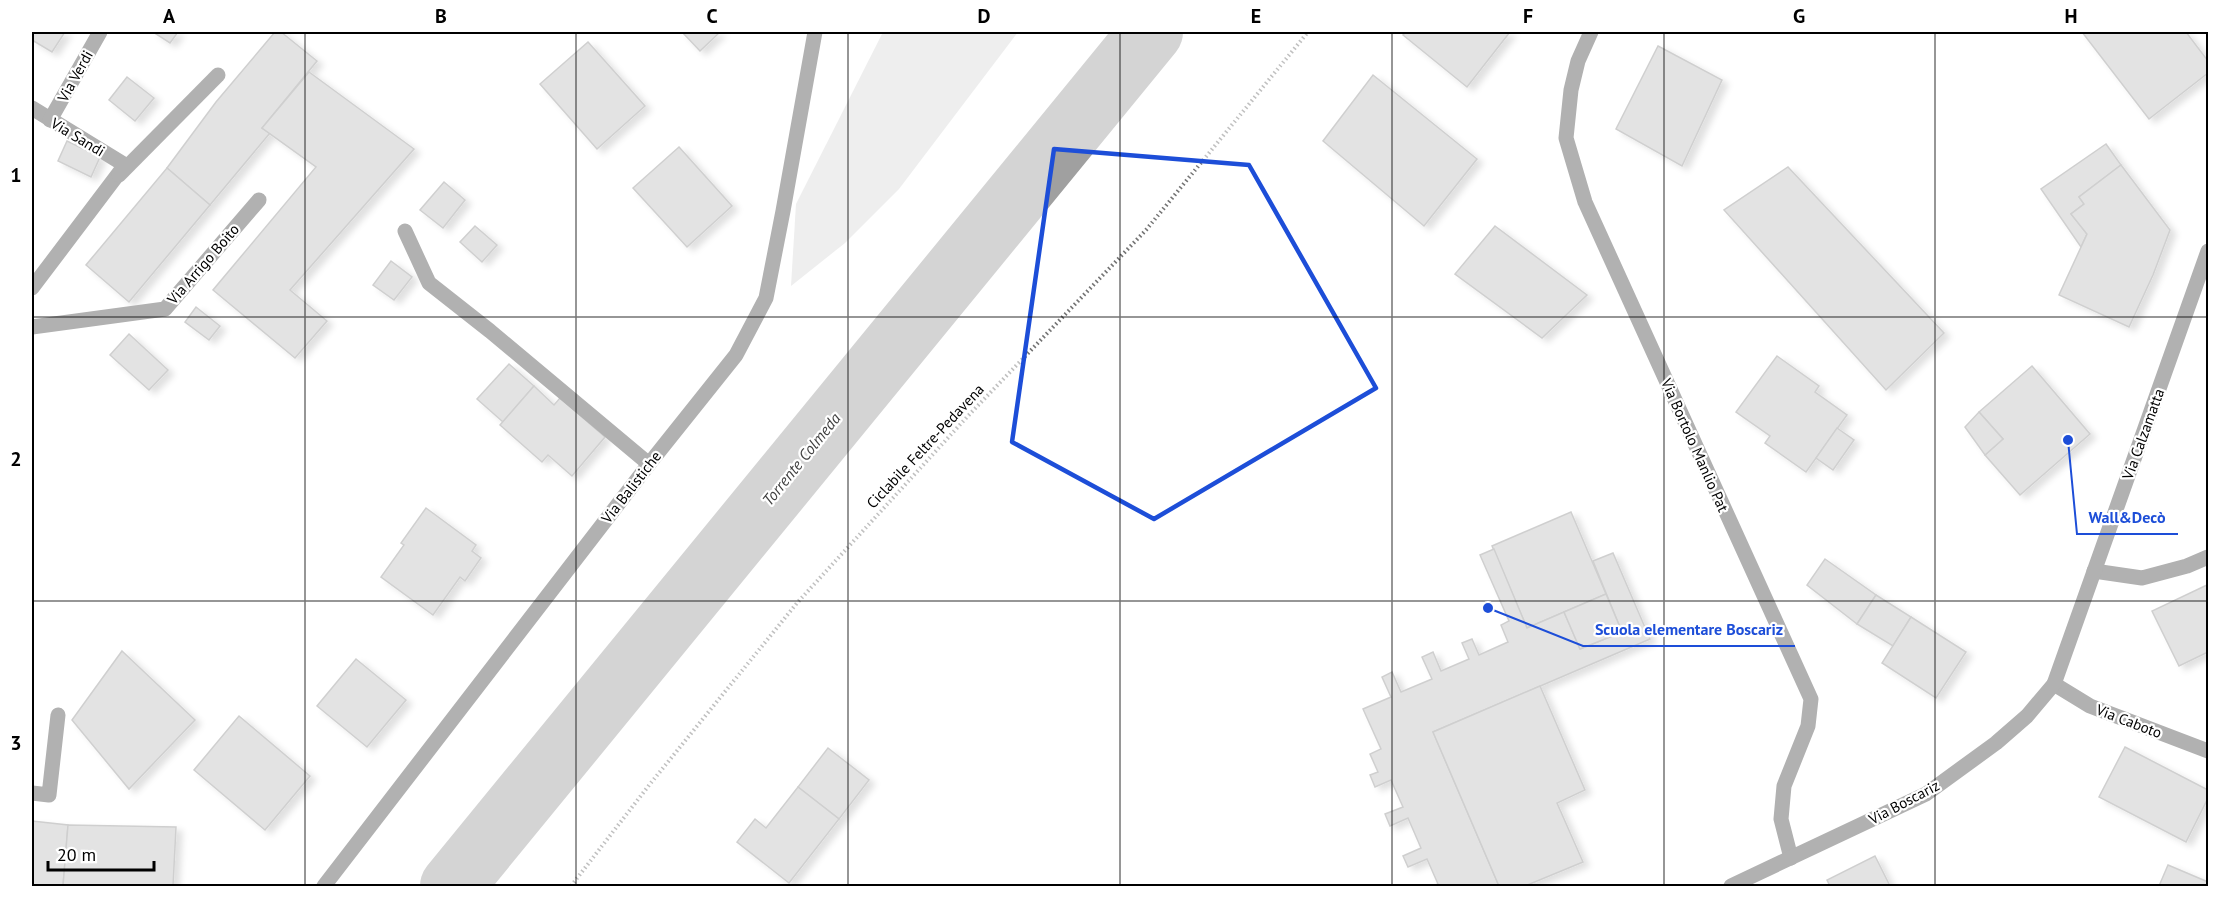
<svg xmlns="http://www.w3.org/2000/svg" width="2240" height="918" font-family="'PT Sans',sans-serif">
  <defs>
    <filter id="shadow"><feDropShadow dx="6" dy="4" stdDeviation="3" flood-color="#0004"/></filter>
  </defs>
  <rect width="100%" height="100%" fill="#fff"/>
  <polygon fill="#d9d9d9" points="883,32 1018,32 899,189 845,243 791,286 796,204"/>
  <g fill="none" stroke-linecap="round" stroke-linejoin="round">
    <polyline stroke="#a0a0a0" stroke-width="64" points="452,886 1151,32"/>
  </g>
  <g fill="#c2c2c2" stroke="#969696" stroke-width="1.5" filter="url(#shadow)">
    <polygon points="32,32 65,32 52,52 32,40"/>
    <polygon points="153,32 178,32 170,43"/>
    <polygon points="275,32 281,32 317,61 262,128 270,133 210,205 167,168 216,102"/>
    <polygon points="682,32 720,32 700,51"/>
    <polygon points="1406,32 1510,32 1467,87 1403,35"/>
    <polygon points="2082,32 2186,32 2208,61 2208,73 2149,119"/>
    <polygon points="588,42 645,106 597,149 540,84"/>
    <polygon points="1658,46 1722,80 1682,166 1616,129"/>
    <polygon points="309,72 414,149 290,290 327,321 295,358 213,290 316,167 262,128"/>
    <polygon points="1373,75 1477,159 1424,226 1323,141"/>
    <polygon points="127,77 154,98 135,121 109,100"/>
    <polygon points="67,141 100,157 91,177 58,161"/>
    <polygon points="2106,144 2121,165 2079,197 2084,204 2071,214 2087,234 2081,247 2041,189"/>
    <polygon points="679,147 732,206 687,247 633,188"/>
    <polygon points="2121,165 2170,230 2153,275 2129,327 2059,295 2087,234 2071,214 2084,204 2079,197"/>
    <polygon points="1788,167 1944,333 1886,390 1724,210"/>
    <polygon points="167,168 210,205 129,302 86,265"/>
    <polygon points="444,182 465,200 443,228 420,210"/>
    <polygon points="475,226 497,245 482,262 460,242"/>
    <polygon points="1495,226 1587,295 1542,338 1455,274"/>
    <polygon points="391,261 412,277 394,300 373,285"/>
    <polygon points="196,307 220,326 209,340 185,322"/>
    <polygon points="129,334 168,370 149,390 110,355"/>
    <polygon points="1777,356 1819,386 1815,392 1847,415 1806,472 1765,443 1770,436 1736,412"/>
    <polygon points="509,364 534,386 503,422 477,399"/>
    <polygon points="2032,366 2090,434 2020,495 1985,455 2003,439 1979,412"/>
    <polygon points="534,386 554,405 560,398 605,437 572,476 548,455 542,462 500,425"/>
    <polygon points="1979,412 2003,439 1985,455 1965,427"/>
    <polygon points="1837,428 1854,440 1833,470 1816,458"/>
    <polygon points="426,508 476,545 472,551 481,558 465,581 460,577 433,615 381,577 404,545 401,543"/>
    <polygon points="1571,512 1606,594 1527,628 1492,546"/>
    <polygon points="1494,549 1527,628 1564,612 1580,649 1622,632 1593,561 1613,553 1650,639 1433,732 1499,886 1433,886 1438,884 1427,859 1408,867 1403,856 1421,848 1408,818 1390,826 1385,814 1403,807 1391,780 1375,787 1370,775 1378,772 1370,754 1381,749 1363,709 1391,697 1382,677 1392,672 1401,692 1432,679 1422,657 1433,652 1441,671 1469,659 1462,643 1472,639 1479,655 1508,642 1501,625 1509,621 1480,555"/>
    <polygon points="1825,559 1876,595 1857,624 1807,585"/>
    <polygon points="2207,585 2208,652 2179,666 2152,611"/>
    <polygon points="1606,594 1622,632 1580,649 1564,612"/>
    <polygon points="1876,595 1911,617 1893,646 1857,624"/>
    <polygon points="1911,617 1966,652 1936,698 1882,663"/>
    <polygon points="122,651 195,720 129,789 72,720"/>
    <polygon points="356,659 406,700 367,747 317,706"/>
    <polygon points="1540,686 1585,790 1557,803 1583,862 1525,886 1499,886 1433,732"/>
    <polygon points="239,716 310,776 265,830 194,770"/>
    <polygon points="2125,747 2208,790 2208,798 2186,842 2099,797"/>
    <polygon points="828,748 869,780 839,819 798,787"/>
    <polygon points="798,787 839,819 789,883 737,842 755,819 766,828"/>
    <polygon points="32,821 68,825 63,886 32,886"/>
    <polygon points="68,825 176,827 173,886 63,886"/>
    <polygon points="1875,856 1890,886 1830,886 1827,880"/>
    <polygon points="2168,865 2208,882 2206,886 2159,886"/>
  </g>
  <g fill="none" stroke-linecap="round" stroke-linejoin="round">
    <polyline stroke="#747474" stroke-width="4" stroke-dasharray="1.5 3" stroke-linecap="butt" points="571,886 650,784 797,603 967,417 1146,230 1308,32"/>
    <g stroke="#525252" stroke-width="15">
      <polyline points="1591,32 1578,61 1571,90 1566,138 1585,202 1811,699 1808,726 1784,786 1781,819 1791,858"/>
      <polyline points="32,108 125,165 32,288"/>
      <polyline points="50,120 100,32"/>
      <polyline points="119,175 218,75"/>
      <polyline points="405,231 429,283 490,331 649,464"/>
      <polyline points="32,327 165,309 259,200"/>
      <polyline points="2094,571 2142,578 2187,566 2208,557"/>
      <polyline points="2054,684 2090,706 2208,751"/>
      <polyline points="32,793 49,795 58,715"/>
      <polyline points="324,886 649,464 736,355 766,298 783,211 815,32"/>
      <polyline points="1731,886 1926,794 1996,743 2027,716 2054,684 2208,251"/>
    </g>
  </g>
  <path d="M0 0H2240V918H0ZM1054 149 1249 165 1376 388 1154 519 1012 442Z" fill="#fff" fill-opacity=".55" fill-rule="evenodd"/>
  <path fill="none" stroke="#1d4ed8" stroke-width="4.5" stroke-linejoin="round" d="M1054 149 1249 165 1376 388 1154 519 1012 442Z"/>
  <path fill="none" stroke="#000" stroke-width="1.5" stroke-opacity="0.55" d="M305 32V886M576 32V886M848 32V886M1120 32V886M1392 32V886M1664 32V886M1935 32V886M32 317H2208M32 601H2208"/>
  <g text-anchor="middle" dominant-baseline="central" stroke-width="4.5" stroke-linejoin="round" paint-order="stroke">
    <g font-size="15" fill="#000" stroke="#fff">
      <text transform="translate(75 76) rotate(-61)">Via Verdi</text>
      <text transform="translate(78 137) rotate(31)">Via Sandi</text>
      <text transform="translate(203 264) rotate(-49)">Via Arrigo Boito</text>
      <text transform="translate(2143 434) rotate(-70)">Via Calzamatta</text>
      <text transform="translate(1695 445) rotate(66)">Via Bortolo Manlio Pat</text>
      <text transform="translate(925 446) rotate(-47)">Ciclabile Feltre-Pedavena</text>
      <text transform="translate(631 487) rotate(-52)">Via Balistiche</text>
      <text transform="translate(2129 721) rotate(21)">Via Caboto</text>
      <text transform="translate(1904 802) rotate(-28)">Via Boscariz</text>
    </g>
    <g font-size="16" font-style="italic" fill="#414141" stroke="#fff">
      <text transform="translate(801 459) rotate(-51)">Torrente Colmeda</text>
    </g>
  </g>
  <path fill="none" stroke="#1d4ed8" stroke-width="2" d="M2068 440L2077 534H2178M1488 608L1583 646H1795"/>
  <g fill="#1d4ed8" stroke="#fff" stroke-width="2">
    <circle cx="2068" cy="440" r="6"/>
    <circle cx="1488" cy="608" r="6"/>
  </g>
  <g font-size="16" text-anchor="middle" font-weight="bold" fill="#1d4ed8" stroke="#fff" stroke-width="4.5" stroke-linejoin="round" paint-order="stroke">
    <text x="2127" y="523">Wall&amp;Decò</text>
    <text x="1689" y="635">Scuola elementare Boscariz</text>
  </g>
  <rect width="2240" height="918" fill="none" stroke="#ffffff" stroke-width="66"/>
  <path d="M48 861v9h106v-9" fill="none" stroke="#000000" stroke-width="3"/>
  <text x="57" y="861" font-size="18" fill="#000000" stroke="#ffffff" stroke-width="4.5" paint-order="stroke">20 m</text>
  <rect x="33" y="33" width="2174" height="852" fill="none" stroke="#000" stroke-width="2"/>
  <g font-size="20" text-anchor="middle" font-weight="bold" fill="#000">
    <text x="169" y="23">A</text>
    <text x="441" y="23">B</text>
    <text x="712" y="23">C</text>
    <text x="984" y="23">D</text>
    <text x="1256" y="23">E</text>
    <text x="1528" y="23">F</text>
    <text x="1799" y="23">G</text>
    <text x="2071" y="23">H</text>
    <text x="16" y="182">1</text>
    <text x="16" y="466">2</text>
    <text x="16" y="750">3</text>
  </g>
</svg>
